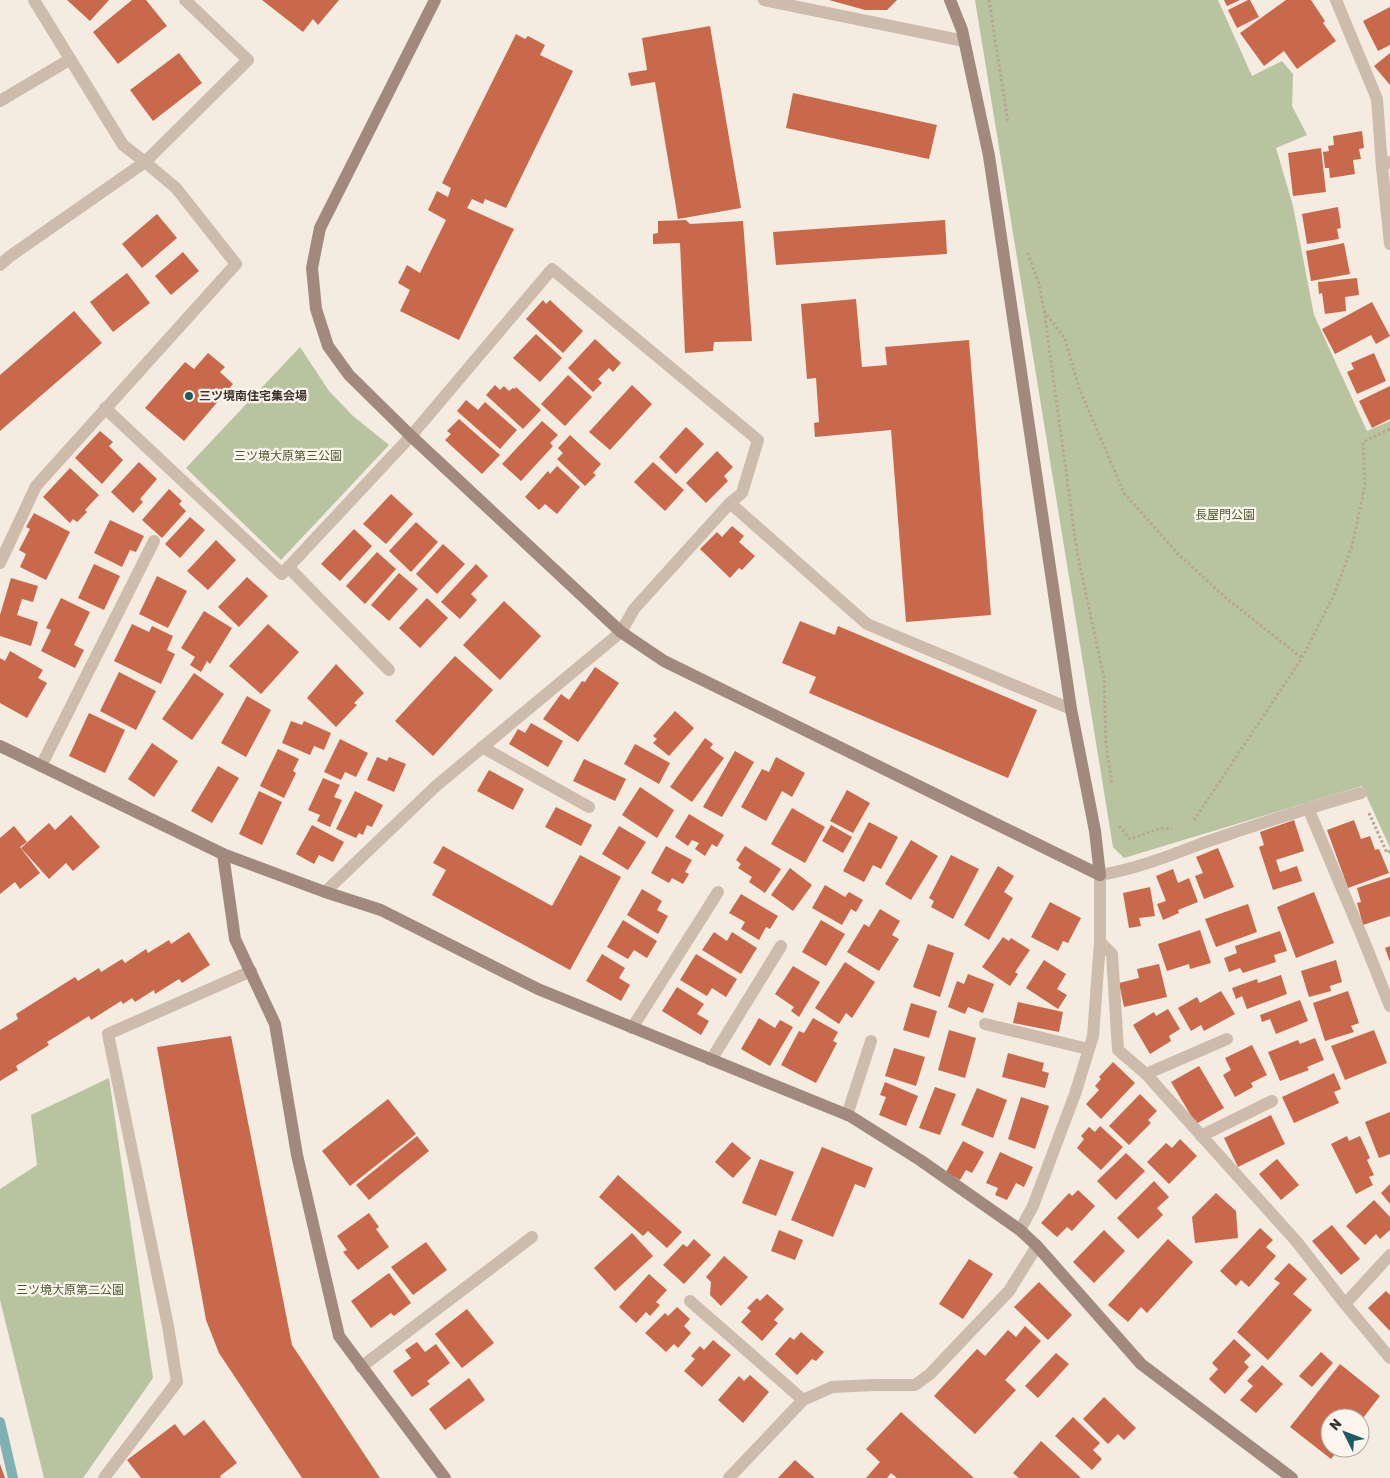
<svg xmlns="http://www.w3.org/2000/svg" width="1390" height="1478" font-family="Rubik,'Noto Sans JP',sans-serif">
  <rect width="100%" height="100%" fill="#f4ebe1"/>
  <g fill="#b8c4a0">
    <polygon points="975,0 1218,0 1252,76 1282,61 1293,74 1292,106 1307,135 1276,148 1293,206 1314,315 1367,431 1390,421 1390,848 1362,786 1124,858 1113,847"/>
    <polygon points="300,347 329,391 353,416 389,445 281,560 186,468"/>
    <polygon points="109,1078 153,1378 83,1478 44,1478 0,1300 0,1189 37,1165 31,1115"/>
  </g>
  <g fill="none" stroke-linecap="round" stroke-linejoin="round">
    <polyline stroke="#7fb0b2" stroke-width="10" points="0,1422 13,1478"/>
  </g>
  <g fill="#c8694b">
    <polygon points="67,0 109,0 90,21"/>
    <polygon points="132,0 146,0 167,26 118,64 93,32"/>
    <polygon points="262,0 339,0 318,25 313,19 303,32"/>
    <polygon points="829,0 897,0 887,10 865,10"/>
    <polygon points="1224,0 1240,0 1227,6"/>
    <polygon points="1248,0 1250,0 1259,17 1237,28 1228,10"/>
    <polygon points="1286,0 1311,0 1325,21 1323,23 1336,41 1297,69 1284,51 1264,66 1240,33"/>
    <polygon points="1390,7 1390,45 1378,51 1363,21"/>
    <polygon points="710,26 741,208 678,219 655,82 631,86 628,73 647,70 642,38"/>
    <polygon points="516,34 525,39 528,36 545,45 540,55 573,71 506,208 485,199 483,204 472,199 467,208 514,229 459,340 400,311 410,290 398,283 407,265 420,273 446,220 428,210 437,191 448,197 451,188 442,183"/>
    <polygon points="179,53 202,83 153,121 130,90"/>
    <polygon points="1390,53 1390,85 1374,66"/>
    <polygon points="793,93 937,125 929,159 786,128"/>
    <polygon points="1362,131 1364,148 1359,149 1361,159 1353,160 1355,174 1330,178 1329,168 1325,168 1323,152 1329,151 1328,146 1334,145 1333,136"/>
    <polygon points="1321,148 1326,192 1293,196 1288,153"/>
    <polygon points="1338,207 1341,228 1337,229 1339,239 1307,244 1302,214"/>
    <polygon points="157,214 177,238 142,268 122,244"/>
    <polygon points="686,220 690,224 743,221 752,341 714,342 713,351 685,353 680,243 653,244 653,234 658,233 658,221"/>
    <polygon points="945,220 947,254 776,265 773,232"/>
    <polygon points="1344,243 1350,274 1311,281 1306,251"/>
    <polygon points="183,252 199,271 171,295 155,276"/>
    <polygon points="127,273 150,303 113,332 90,302"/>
    <polygon points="1357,278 1359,295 1345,297 1346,311 1325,314 1322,293 1319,294 1318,282"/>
    <polygon points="856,299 862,367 887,365 885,347 969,340 991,615 906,622 891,430 815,437 814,423 819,422 816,378 807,379 801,304"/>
    <polygon points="543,300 546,304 550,300 583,331 563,353 526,319"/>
    <polygon points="1372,302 1390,336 1376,344 1371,335 1335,354 1322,329"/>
    <polygon points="74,311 102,343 0,431 0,375"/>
    <polygon points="536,334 562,358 540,382 513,358"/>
    <polygon points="595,339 621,363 613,372 609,368 598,379 602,383 593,392 568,368"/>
    <polygon points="208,353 225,367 220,372 233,384 184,441 145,408 185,362 194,369"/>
    <polygon points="1374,353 1386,381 1357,394 1347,372 1354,369 1351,363"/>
    <polygon points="568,375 592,397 565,426 541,404"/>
    <polygon points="495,385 500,390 504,386 509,391 513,388 515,389 516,387 541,410 523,429 486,395"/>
    <polygon points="632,385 652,404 610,450 589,432"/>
    <polygon points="1390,386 1390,419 1372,428 1359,401"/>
    <polygon points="466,400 478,410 485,402 517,430 500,449 457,411"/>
    <polygon points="459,419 500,455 482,474 445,440 451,434 447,431"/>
    <polygon points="542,421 558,435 550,443 553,446 521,481 502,464"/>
    <polygon points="686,427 704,444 676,474 659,457"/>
    <polygon points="100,431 113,442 109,446 123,460 102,484 75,458"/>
    <polygon points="570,435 601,464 593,473 596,475 585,486 557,459 563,453 558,448"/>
    <polygon points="717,451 733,467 724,476 728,481 706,503 686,483"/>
    <polygon points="139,462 157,479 140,499 143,502 133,513 111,492"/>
    <polygon points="653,462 684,490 665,511 634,482"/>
    <polygon points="557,466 580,487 557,514 545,504 539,510 525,497 548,471 550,474"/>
    <polygon points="70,468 99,495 85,510 87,512 77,522 73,519 70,523 43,497"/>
    <polygon points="169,489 182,501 179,504 186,511 162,538 142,520"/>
    <polygon points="391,494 413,514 386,544 363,524"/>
    <polygon points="34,513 70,532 46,580 20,567 26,554 19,550 30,529 26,527"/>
    <polygon points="190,517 205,530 180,558 165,544"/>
    <polygon points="110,520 144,536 136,552 130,550 122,567 94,553"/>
    <polygon points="416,522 438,542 411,572 389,551"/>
    <polygon points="732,526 744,536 739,542 755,556 742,570 739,568 730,578 700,549 717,532 722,537"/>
    <polygon points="354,529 372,546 340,581 321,564"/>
    <polygon points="216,540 236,560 208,590 187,571"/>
    <polygon points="443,544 465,564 437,594 416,574"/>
    <polygon points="377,552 396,569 365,604 346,586"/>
    <polygon points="94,564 120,576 104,610 78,598"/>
    <polygon points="476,564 488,576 471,594 477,600 460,619 441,602"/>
    <polygon points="399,573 418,589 389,621 371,605"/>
    <polygon points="157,576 187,591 168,628 139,614"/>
    <polygon points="247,577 268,596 239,627 218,607"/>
    <polygon points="11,578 38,586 33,602 22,599 17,615 38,622 31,646 0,636 0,615"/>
    <polygon points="61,598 90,612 74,645 84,650 75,668 41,651 51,630 46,628"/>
    <polygon points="427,598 448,618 420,648 399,628"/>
    <polygon points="504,601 541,636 500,680 463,645"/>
    <polygon points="204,611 232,628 210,664 207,661 201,672 190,665 195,657 181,648"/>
    <polygon points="800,621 835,635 838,626 1037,710 1008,778 809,693 816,677 782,663"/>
    <polygon points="132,624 149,632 152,626 173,636 167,650 175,654 161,684 114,661"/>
    <polygon points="268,624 299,652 261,694 229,666"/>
    <polygon points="10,651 43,670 38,678 47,683 27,718 0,703 0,658 5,661"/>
    <polygon points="455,656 493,690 433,756 395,721"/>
    <polygon points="336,664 364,693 354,703 357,705 336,727 307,698"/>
    <polygon points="595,667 619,683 578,742 543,719 561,694 569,700 582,681 585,682"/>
    <polygon points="119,672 156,691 136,730 100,711"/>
    <polygon points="194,673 224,694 192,740 162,719"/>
    <polygon points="247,696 271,710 246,757 221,743"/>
    <polygon points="675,711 694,728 669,756 653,743 657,739 653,736"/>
    <polygon points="89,713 125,730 105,773 69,756"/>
    <polygon points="291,721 302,725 304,721 331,733 324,750 314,746 310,755 282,743"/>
    <polygon points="531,723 563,741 548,767 509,744 518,729 525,733"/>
    <polygon points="705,738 713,744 710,748 724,758 692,802 670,787"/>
    <polygon points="340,739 368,753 356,777 345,772 341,780 324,772"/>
    <polygon points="152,743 178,761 154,797 128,779"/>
    <polygon points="635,744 670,763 659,784 624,764"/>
    <polygon points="278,749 299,759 293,771 296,773 284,798 260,786"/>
    <polygon points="735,751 754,762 722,817 703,807"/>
    <polygon points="377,757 387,761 389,757 406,764 394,792 367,780"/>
    <polygon points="776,757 805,773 792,797 782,791 766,821 741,807 762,769 769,772"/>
    <polygon points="584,759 626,779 615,801 573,781"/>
    <polygon points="218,766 239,778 212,823 191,811"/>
    <polygon points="489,770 524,789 513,810 477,791"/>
    <polygon points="323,778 340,785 334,797 342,800 330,827 317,821 320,815 308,810"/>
    <polygon points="640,787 674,810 657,838 622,815"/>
    <polygon points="847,790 870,803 853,833 830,821"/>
    <polygon points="259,791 282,802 262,845 239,834"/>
    <polygon points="355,791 383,805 372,827 367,825 363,835 359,833 356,838 336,829"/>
    <polygon points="556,807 592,825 581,846 545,827"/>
    <polygon points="792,808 825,827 805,863 771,844"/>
    <polygon points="689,814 724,835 717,847 712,844 705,856 695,849 699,843 692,840 688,846 675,837"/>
    <polygon points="71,815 100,847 73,871 66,863 49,879 21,848 49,823 55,830"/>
    <polygon points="1294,820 1304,851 1276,860 1280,872 1297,866 1302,881 1273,890 1259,847 1264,845 1260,832"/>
    <polygon points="1354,820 1361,839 1370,836 1375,850 1379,849 1389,873 1348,888 1327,830"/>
    <polygon points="869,822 898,837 881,869 873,865 864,882 843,871"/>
    <polygon points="312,825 344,842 333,862 319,855 314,864 296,854"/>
    <polygon points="831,825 852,837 843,853 822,841"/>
    <polygon points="14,826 27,842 20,847 40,873 20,889 15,882 0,894 0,838"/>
    <polygon points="619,826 646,842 628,870 602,854"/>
    <polygon points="911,840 938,856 911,900 885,884"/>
    <polygon points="443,846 552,906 580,855 621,877 570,970 432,895 446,870 433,863"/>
    <polygon points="666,846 692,860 685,872 689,874 683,884 672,878 669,883 651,873"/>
    <polygon points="745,846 781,869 765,893 749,882 752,877 738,868 741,864 736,860"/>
    <polygon points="1218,848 1234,887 1204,899 1195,876 1203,873 1196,857"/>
    <polygon points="951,855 979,869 953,919 931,907 934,901 929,898"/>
    <polygon points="998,866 1014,876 1004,892 1013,898 989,940 964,925"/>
    <polygon points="790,868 812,885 793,911 771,895"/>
    <polygon points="1173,869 1178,883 1189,878 1198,902 1178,910 1179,913 1163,920 1157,904 1166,901 1156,876"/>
    <polygon points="1390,877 1390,916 1363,925 1357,903 1361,902 1357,888"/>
    <polygon points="825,885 845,897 849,892 863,900 856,912 851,909 842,925 812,908"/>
    <polygon points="1150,887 1155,916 1139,918 1141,926 1129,928 1123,893"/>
    <polygon points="642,889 662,901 657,910 668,916 658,934 627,915"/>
    <polygon points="1314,892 1334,943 1296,958 1277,907"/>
    <polygon points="741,894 778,916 770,929 766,927 759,940 741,929 745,922 729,913"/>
    <polygon points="1050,902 1081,918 1068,943 1063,941 1058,951 1031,937"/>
    <polygon points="1248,904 1257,932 1216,947 1205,919"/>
    <polygon points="880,909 900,921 892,935 899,939 879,971 847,952 864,924 869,927"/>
    <polygon points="623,920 657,941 647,958 634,950 628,959 607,947"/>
    <polygon points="821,920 845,934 826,966 802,952"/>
    <polygon points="1200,930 1211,963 1190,969 1189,964 1167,971 1158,944"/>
    <polygon points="1280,931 1287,951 1274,955 1276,962 1243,973 1240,968 1229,972 1224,958 1237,953 1235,946"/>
    <polygon points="189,932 210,965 182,983 179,979 155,994 154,990 135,1002 132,998 123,1004 121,1001 91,1020 89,1016 47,1042 49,1045 16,1066 18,1070 0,1081 0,1030 18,1019 16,1014 75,977 78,981 99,968 101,972 122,959 125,963 146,949 148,953 169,940 171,944"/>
    <polygon points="714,932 727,941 732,932 757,948 741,974 702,950"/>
    <polygon points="1003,937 1009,941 1011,938 1030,950 1015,972 1018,974 1010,986 982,967"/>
    <polygon points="928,944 954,953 940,997 913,987"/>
    <polygon points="1390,946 1390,962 1385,948"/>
    <polygon points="602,954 625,968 619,978 630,985 621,1001 586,981"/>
    <polygon points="696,954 737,979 726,997 712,988 707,996 680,980"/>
    <polygon points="1044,960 1066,974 1057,989 1067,995 1058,1009 1026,988"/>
    <polygon points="1336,960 1342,982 1330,986 1331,991 1309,997 1301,971"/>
    <polygon points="845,962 875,982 852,1018 846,1013 839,1024 815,1008"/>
    <polygon points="1159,964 1167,997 1124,1007 1119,983 1139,978 1137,969"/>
    <polygon points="793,966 820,982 799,1017 791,1011 794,1007 775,994"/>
    <polygon points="968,974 994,984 983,1013 968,1007 965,1014 948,1007 957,981 964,984"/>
    <polygon points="1281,975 1287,994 1247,1009 1242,996 1236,999 1232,988 1257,979 1258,983"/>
    <polygon points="677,987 704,1004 697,1014 709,1021 701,1035 662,1011"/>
    <polygon points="1221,991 1235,1014 1204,1031 1201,1025 1191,1031 1178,1008 1197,997 1200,1003"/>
    <polygon points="1348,991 1359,1023 1351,1026 1354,1032 1325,1041 1313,1003"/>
    <polygon points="1300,1000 1308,1021 1276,1034 1270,1019 1262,1022 1260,1015"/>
    <polygon points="1018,1002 1063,1012 1059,1032 1013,1023"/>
    <polygon points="911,1003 937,1011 929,1038 903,1030"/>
    <polygon points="1168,1009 1180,1029 1169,1036 1171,1041 1150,1054 1133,1025 1154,1012 1156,1016"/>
    <polygon points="759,1018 775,1028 780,1020 793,1027 770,1066 741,1049"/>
    <polygon points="813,1018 838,1032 833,1041 837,1043 816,1083 781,1065 799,1031 804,1033"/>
    <polygon points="949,1030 976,1038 965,1078 938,1070"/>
    <polygon points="1374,1030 1387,1063 1345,1080 1331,1046"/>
    <polygon points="231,1036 292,1345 380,1478 302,1478 219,1353 206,1320 157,1047"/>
    <polygon points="1315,1038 1324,1060 1307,1067 1309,1070 1280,1081 1268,1052 1298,1040 1300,1044"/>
    <polygon points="1252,1045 1267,1075 1251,1083 1253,1087 1235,1097 1223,1075 1231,1070 1225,1058"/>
    <polygon points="894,1048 925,1057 916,1086 885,1076"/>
    <polygon points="1008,1053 1044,1063 1042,1071 1049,1073 1045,1088 1002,1077"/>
    <polygon points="1113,1062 1135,1083 1101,1119 1086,1104 1099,1090 1095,1086 1101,1079 1099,1077"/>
    <polygon points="1199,1066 1224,1108 1196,1124 1171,1082"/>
    <polygon points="1334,1073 1341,1089 1334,1092 1339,1103 1294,1123 1282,1097"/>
    <polygon points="885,1082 918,1096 906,1126 879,1115 886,1097 880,1095"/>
    <polygon points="935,1087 956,1094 940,1135 919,1128"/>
    <polygon points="977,1088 1007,1100 993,1138 961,1125"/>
    <polygon points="1140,1094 1157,1111 1148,1120 1151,1123 1129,1145 1109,1126"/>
    <polygon points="1021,1097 1049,1106 1035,1149 1008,1139"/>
    <polygon points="388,1099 416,1134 350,1186 322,1151"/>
    <polygon points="1390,1112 1390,1154 1379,1158 1365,1122"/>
    <polygon points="1271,1115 1285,1144 1238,1167 1224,1138"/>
    <polygon points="1100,1126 1123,1147 1101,1170 1077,1148 1084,1139 1081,1136 1089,1127 1095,1132"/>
    <polygon points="417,1136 429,1151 369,1200 356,1185"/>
    <polygon points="1347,1136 1349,1141 1360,1136 1370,1158 1367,1160 1374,1175 1369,1177 1373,1185 1356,1194 1331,1144"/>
    <polygon points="1180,1139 1197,1156 1169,1184 1147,1162 1166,1143 1172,1148"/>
    <polygon points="963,1141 984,1152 972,1173 966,1170 960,1180 946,1172"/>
    <polygon points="732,1142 751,1158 733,1178 715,1162"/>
    <polygon points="822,1147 873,1168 865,1188 855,1184 833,1237 791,1220"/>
    <polygon points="1000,1152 1033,1167 1024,1187 1016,1183 1007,1200 995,1195 998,1188 986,1183"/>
    <polygon points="1126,1153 1145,1171 1116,1200 1097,1181"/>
    <polygon points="760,1159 794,1172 776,1216 742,1203"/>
    <polygon points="1277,1159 1299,1185 1281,1200 1259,1174"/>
    <polygon points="618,1175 682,1232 667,1248 648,1231 643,1236 599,1197"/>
    <polygon points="1154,1181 1169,1197 1157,1208 1163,1215 1138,1239 1117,1218"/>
    <polygon points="1390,1184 1390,1204 1381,1193"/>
    <polygon points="1078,1190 1095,1206 1072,1231 1067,1227 1057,1237 1041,1223 1069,1193 1072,1196"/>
    <polygon points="1216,1193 1236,1211 1238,1238 1195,1243 1192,1217"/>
    <polygon points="1374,1200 1390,1217 1390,1230 1380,1239 1376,1234 1365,1245 1346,1226"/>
    <polygon points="369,1213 379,1227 376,1229 389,1247 358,1270 343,1252 347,1250 337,1236"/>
    <polygon points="1332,1225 1360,1259 1341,1275 1312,1241"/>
    <polygon points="1260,1228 1273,1240 1266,1247 1276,1256 1249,1287 1241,1280 1236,1286 1220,1271"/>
    <polygon points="779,1230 803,1240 795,1260 771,1251"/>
    <polygon points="1104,1230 1125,1251 1094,1283 1073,1262"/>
    <polygon points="632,1233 653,1256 615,1291 594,1268"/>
    <polygon points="694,1239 711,1255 684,1284 663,1265 683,1244 687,1247"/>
    <polygon points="1168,1239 1193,1262 1147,1313 1141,1307 1128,1322 1108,1305"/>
    <polygon points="426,1242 447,1270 413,1295 391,1267"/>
    <polygon points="724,1256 748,1277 721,1306 710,1295 711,1282 706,1277"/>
    <polygon points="969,1259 993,1274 963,1319 939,1304"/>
    <polygon points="1289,1263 1307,1279 1293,1294 1312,1310 1268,1360 1237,1332 1280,1283 1274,1279"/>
    <polygon points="389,1273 411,1303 394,1316 391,1313 371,1328 351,1301"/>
    <polygon points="649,1274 667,1290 656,1302 660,1305 650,1316 646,1312 636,1323 619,1307"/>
    <polygon points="1039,1282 1072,1315 1048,1340 1014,1307"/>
    <polygon points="1386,1291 1390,1295 1390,1331 1368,1308"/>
    <polygon points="767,1294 784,1309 774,1320 778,1323 762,1341 741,1322 751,1311 747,1308 757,1298 760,1301"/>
    <polygon points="677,1307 690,1319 684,1326 691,1333 678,1348 674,1344 666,1352 645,1333 665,1313 668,1316"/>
    <polygon points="467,1309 494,1343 462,1368 435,1334"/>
    <polygon points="1025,1326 1041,1341 1005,1380 1016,1390 975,1434 934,1396 977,1349 985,1356 1008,1330 1016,1337"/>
    <polygon points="801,1332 824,1352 816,1361 812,1359 797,1375 775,1354 790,1337 794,1340"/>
    <polygon points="1234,1339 1251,1355 1244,1362 1249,1367 1225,1394 1209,1379 1218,1369 1212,1363"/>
    <polygon points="713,1340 731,1355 702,1387 684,1371 695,1359 691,1356 700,1346 704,1350"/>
    <polygon points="417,1342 425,1352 436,1344 450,1363 427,1381 430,1384 412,1397 393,1371 411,1358 405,1350"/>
    <polygon points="1321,1352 1333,1363 1312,1387 1299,1376"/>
    <polygon points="1056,1353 1069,1364 1038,1398 1025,1386"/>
    <polygon points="1340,1364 1380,1396 1360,1422 1360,1418 1330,1418 1330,1448 1340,1448 1331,1459 1290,1427"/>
    <polygon points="1262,1365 1283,1384 1256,1413 1240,1400 1253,1386 1247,1381"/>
    <polygon points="750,1375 769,1392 743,1423 718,1400 739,1376 744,1381"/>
    <polygon points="469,1378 485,1400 445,1430 429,1409"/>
    <polygon points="1104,1397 1136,1428 1124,1440 1118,1434 1108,1444 1083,1419"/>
    <polygon points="901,1412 974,1478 897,1478 891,1473 887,1478 866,1478 880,1462 866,1449"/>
    <polygon points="1073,1417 1100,1443 1093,1450 1102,1459 1092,1470 1055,1436"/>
    <polygon points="204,1420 237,1463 220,1476 221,1478 141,1478 127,1460 175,1424 184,1436"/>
    <polygon points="1041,1441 1081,1478 1019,1478 1013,1473"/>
    <polygon points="795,1460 815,1478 778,1478"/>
    <polygon points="0,1464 5,1478 0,1478"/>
  </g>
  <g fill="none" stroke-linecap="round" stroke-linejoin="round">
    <g stroke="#b9a596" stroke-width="3" stroke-dasharray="2.5 2.5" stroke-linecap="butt">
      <polyline points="989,0 1008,123"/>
      <polyline points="1028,253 1039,284 1044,310 1077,552 1104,678 1106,745 1112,783"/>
      <polyline points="1044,311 1065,339 1079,388 1124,493 1178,554 1226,598 1302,658"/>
      <polyline points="1369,813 1387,853 1390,851"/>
      <polyline points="1194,820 1302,658 1334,595 1352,546 1365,485 1363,442 1390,429"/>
      <polyline points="1119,826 1130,839 1161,828 1172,829"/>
    </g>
    <g stroke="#cdbbac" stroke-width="12">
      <polyline points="482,747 589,807"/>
      <polyline points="41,766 154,541"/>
      <polyline points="1308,808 1364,941"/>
      <path d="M1100 875C1136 869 1169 856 1203 843 1255 825 1308 808 1361 793"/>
      <polyline points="985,1024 1088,1049"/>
      <polyline points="632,1028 718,892"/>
      <polyline points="711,1060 781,946"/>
      <polyline points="1146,1074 1227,1039"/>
      <polyline points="847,1115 871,1041"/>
      <polyline points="1201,1136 1272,1101"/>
      <polyline points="690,1301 803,1400"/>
      <polyline points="361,1367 532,1237"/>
    </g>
    <g stroke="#cdbbac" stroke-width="12">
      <polyline points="764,0 964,41"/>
      <polyline points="1336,0 1377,99 1382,167"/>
      <polyline points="0,101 69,60"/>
      <polyline points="1388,162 1382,167 1390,244"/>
      <polyline points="0,265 9,257 145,162 123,145 34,0"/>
      <polyline points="105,408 282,574 411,436 552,269 758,440 742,493 730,503 634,609 621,632 436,786 325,892"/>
      <polyline points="730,503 867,624 1071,709"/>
      <polyline points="0,563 36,486 236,264 176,188 145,162 248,60 185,0"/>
      <polyline points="288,567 389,670"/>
      <polyline points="1364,941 1390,1006"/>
      <polyline points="1100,942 1112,954 1118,1050 1146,1074 1297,1242 1345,1304 1390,1358"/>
      <polyline points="1020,1230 1033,1206 1075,1094 1093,1036 1100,942 1100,875"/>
      <polyline points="1345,1304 1390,1255"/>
      <polyline points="104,1478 177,1382 168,1326 108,1034 251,971"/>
      <polyline points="729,1478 803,1400 832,1387 875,1385 915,1385 930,1374 1009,1291 1037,1246"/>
    </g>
    <g stroke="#a18a7d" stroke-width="12">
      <polyline points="435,0 320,228 312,268 316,309 328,346 349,375 411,436 621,632 664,661 1100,875"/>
      <polyline points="950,0 962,30 989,156 1071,709 1095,831 1100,875"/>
      <polyline points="0,746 223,854 325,892 381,910 538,989 850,1116 920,1160 1020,1230 1037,1246 1141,1364 1292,1478"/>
      <polyline points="223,854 235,939 275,1024 297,1155 339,1336 445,1478"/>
    </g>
  </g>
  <circle fill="#1f5a5e" stroke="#fbf5ee" stroke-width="2" cx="189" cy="396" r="5"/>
  <g text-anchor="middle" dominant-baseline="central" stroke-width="4.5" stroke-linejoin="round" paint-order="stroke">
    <g font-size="12" font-weight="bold" fill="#3b302b" stroke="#fbf5ee" text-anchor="start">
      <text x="199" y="396">三ツ境南住宅集会場</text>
    </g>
    <g font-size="12" fill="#4a5a2e" stroke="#fbf5ee">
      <text x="288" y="456">三ツ境大原第三公園</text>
      <text x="1225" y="515">長屋門公園</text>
      <text x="70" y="1290">三ツ境大原第二公園</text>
    </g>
  </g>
  <g transform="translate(1345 1433) rotate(312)"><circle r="24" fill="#fbf5ee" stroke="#aea6a0"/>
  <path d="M0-4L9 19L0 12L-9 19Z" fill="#1f5a5e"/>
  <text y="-8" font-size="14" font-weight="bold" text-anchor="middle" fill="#3b302b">N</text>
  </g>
</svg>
